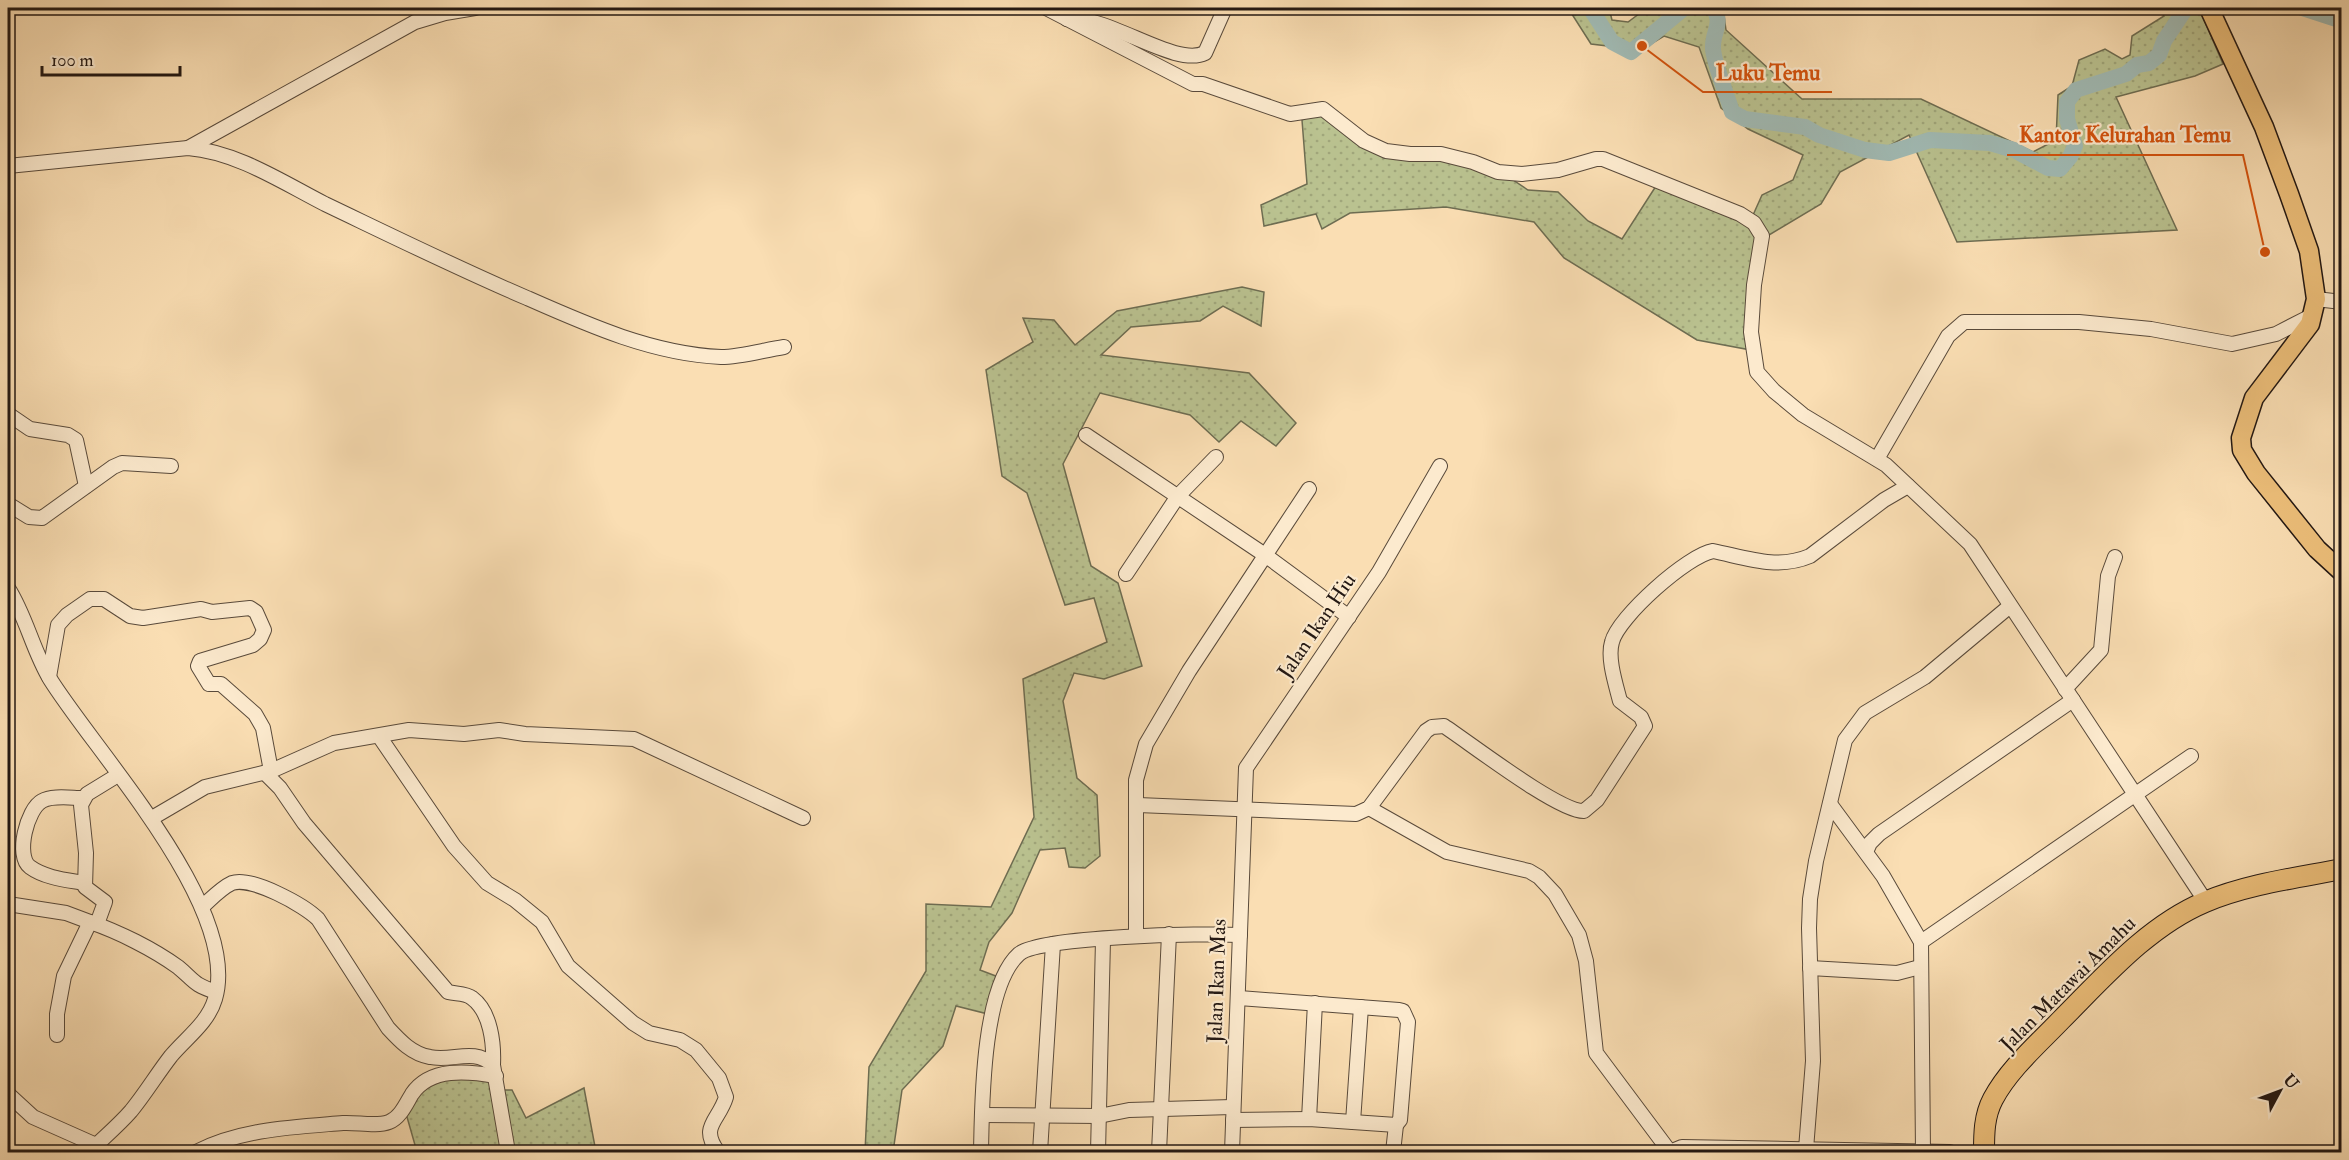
<svg xmlns="http://www.w3.org/2000/svg" width="2349" height="1160" font-family="'IM FELL Double Pica',serif">
  <defs>
    <pattern id="grass-dots" width="8" height="8" patternUnits="userSpaceOnUse" patternTransform="scale(1.5)"><rect width="8" height="8" fill="#bac290"/><path d="M2 2h.1M6 6h.1" fill="none" stroke="#a0a67b" stroke-width="1.8" stroke-linecap="round"/></pattern>
  </defs>
  <rect width="100%" height="100%" fill="#fadeb3"/>
  <filter id="stains"><feTurbulence type="fractalNoise" baseFrequency=".00333" numOctaves="4"/><feColorMatrix values="0 0 0 0 .2 0 0 0 0 .09 0 0 0 0 .02 0 0 0 .5 -.17"/></filter>
  <radialGradient id="worn" r=".72"><stop offset=".6" stop-color="#630" stop-opacity="0"/><stop offset="1" stop-color="#630" stop-opacity=".3"/></radialGradient>
  <g fill="url(#grass-dots)" stroke="#6e6d52" stroke-width="1.5">
    <polygon points="1568,8 1609,8 1612,20 1628,22 1647,8 1723,8 1726,30 1802,99 1921,99 2033,152 2056,140 2058,95 2072,86 2079,60 2105,49 2122,59 2130,55 2132,36 2164,16 2157,8 2199,8 2223,64 2195,76 2116,97 2177,230 1957,242 1909,135 1840,172 1821,204 1759,241 1751,350 1697,340 1564,258 1534,222 1446,207 1350,213 1322,229 1316,214 1264,226 1261,205 1307,184 1302,120 1317,112 1360,141 1431,155 1507,176 1528,190 1558,192 1588,221 1622,239 1656,186 1749,224 1762,195 1793,180 1803,155 1748,129 1721,108 1699,47 1664,36 1641,50 1591,44"/>
    <polygon points="1242,287 1264,292 1261,326 1223,306 1200,321 1131,327 1101,355 1249,373 1296,423 1276,446 1241,421 1219,442 1190,415 1100,393 1063,464 1091,566 1118,583 1142,666 1104,679 1074,673 1063,701 1077,778 1097,795 1100,856 1085,868 1069,867 1065,848 1040,850 1012,913 989,942 980,970 1001,978 988,1014 956,1006 943,1046 902,1090 893,1152 865,1152 869,1067 926,971 926,904 991,907 1034,817 1023,679 1107,642 1094,598 1065,605 1027,493 1002,476 986,370 1033,342 1023,318 1054,320 1075,345 1117,311"/>
    <polygon points="496,1078 498,1090 512,1090 526,1118 584,1088 596,1152 417,1152 405,1110 430,1079"/>
  </g>
  <g fill="none" stroke-linecap="round" stroke-linejoin="round">
    <g stroke="#a1bbb5" stroke-width="16">
      <polyline points="1590,8 1612,42 1631,52 1684,8"/>
      <path d="M1713 8C1724 23 1712 32 1713 48 1713 61 1728 98 1732 112L1745 119 1805 127 1819 135 1865 150 1889 153 1930 140 1990 143 2014 150 2048 168 2060 169 2070 157 2075 146 2067 119V102L2076 90 2126 74 2137 65 2149 63 2159 55 2164 41 2186 8"/>
      <polyline points="2302,8 2342,21"/>
    </g>
    <defs>
      <g id="minor">
        <polyline points="1046,8 1193,84 1203,84 1290,114 1323,109 1364,141 1386,151 1410,154 1441,154 1473,162 1498,172 1522,174 1558,170 1596,159 1603,159 1740,214 1754,223 1762,236 1754,285 1751,332 1757,372 1774,391 1803,415 1886,465 1970,544 2206,902"/>
        <path d="M1067 19C1109 15 1175 68 1205 53L1225 8"/>
        <polyline points="188,148 415,22 445,13 475,8"/>
        <path d="M8 166 188 148C237 152 282 182 325 204 392 236 459 269 527 298 588 325 653 354 721 357 741 357 764 350 784 347"/>
        <polyline points="2316,299 2342,302"/>
        <polyline points="8,414 30,429 68,435 76,440 86,486"/>
        <polyline points="1086,435 1265,555 1349,617"/>
        <polyline points="1877,459 1948,336 1964,322 2079,322 2151,329 2232,344 2276,334 2313,315"/>
        <polyline points="8,504 29,517 42,518 113,467 122,463 171,466"/>
        <polyline points="1126,574 1178,496 1216,457"/>
        <path d="M8 588C26 616 33 651 50 679 96 753 242 908 215 999 208 1023 186 1038 171 1056 157 1074 145 1094 131 1111 118 1126 102 1139 89 1152"/>
        <polyline points="49,677 58,625 67,615 90,599 104,599 130,616 143,618 201,609 212,612 250,608 256,612 264,630 260,639 253,645 200,661 198,666 209,684 221,684 255,714 263,728 271,771"/>
        <polyline points="2065,689 2101,650 2108,576 2115,557"/>
        <path d="M379 736 454 846 487 883 515 900 542 922 568 966 633 1023 649 1033 680 1040 696 1050 719 1078 726 1097C719 1121 699 1126 718 1152"/>
        <path d="M265 773 280 788 304 823 448 992C456 994 466 993 472 998 491 1012 494 1044 493 1065"/>
        <path d="M83 798C71 798 52 795 42 801 27 809 15 856 30 867 45 878 67 880 84 883"/>
        <polyline points="1830,804 1883,876 1921,942"/>
        <path d="M1138 805 1356 814 1369 808 1426 731 1432 727 1444 726C1470 743 1559 812 1584 811L1597 800 1645 726 1641 717 1620 701C1616 685 1607 658 1612 642 1618 617 1688 555 1713 551 1747 558 1777 570 1810 556L1884 500 1908 486"/>
        <polyline points="1369,808 1447,852 1529,871 1539,877 1555,894 1579,935 1586,961 1596,1053 1670,1152"/>
        <polyline points="152,818 205,787 271,771 334,743 409,730 464,734 499,730 525,734 634,739 803,818"/>
        <polyline points="1866,852 1870,843 1879,834 2073,700"/>
        <polyline points="8,904 66,913 90,922"/>
        <path d="M202 907C211 899 221 888 232 883 251 876 304 905 318 919L388 1028C400 1041 412 1054 430 1057 453 1062 473 1047 493 1065L508 1152"/>
        <polyline points="97,924 105,902 85,887 86,853 81,805 87,794 118,775"/>
        <polyline points="1136,936 1136,780 1146,744 1189,671 1309,489"/>
        <polyline points="1810,968 1897,973 1920,967"/>
        <path d="M57 1035V1014L64 976 90 922C119 932 153 949 178 967 195 981 192 984 216 992"/>
        <polyline points="8,1094 33,1117 96,1145"/>
        <polyline points="982,1115 1099,1116 1129,1110 1232,1107"/>
        <polyline points="1309,1119 1315,1003"/>
        <polyline points="1233,1120 1309,1119 1396,1125 1400,1120 1408,1022 1403,1011 1399,1010 1239,998"/>
        <polyline points="1353,1122 1361,1007"/>
        <polyline points="1806,1149 1813,1061 1809,928 1810,899 1816,861 1845,740 1865,713 1925,677 2010,606"/>
        <polyline points="1923,1151 1921,942 2191,756"/>
        <path d="M196 1152C240 1129 294 1127 343 1123 357 1122 376 1127 389 1122 400 1118 406 1104 412 1094 430 1067 468 1071 496 1076"/>
        <path d="M981 1152C982 1105 982 987 1019 954 1040 936 1205 933 1240 935"/>
        <polyline points="1040,1152 1053,944"/>
        <polyline points="1098,1152 1103,940"/>
        <polyline points="1159,1152 1169,934"/>
        <polyline points="1232,1152 1246,768 1379,572 1440,466"/>
        <polyline points="1393,1152 1396,1125"/>
        <polyline points="1670,1152 1682,1147 1950,1152"/>
      </g>
      <polyline id="major" points="2209,8 2264,127 2289,194 2309,251 2316,299 2310,324 2254,398 2241,438 2242,450 2256,473 2317,549 2342,572"/>
      <path id="highway" d="M1984 1152C1984 1134 1984 1116 1993 1099 2009 1069 2038 1044 2061 1020 2104 977 2148 926 2205 902 2248 884 2296 878 2342 869"/>
    </defs>
    <use href="#minor" stroke="#594a3b" stroke-width="16"/>
    <use href="#major" stroke="#231813" stroke-width="21"/>
    <use href="#highway" stroke="#231813" stroke-width="22"/>
    <use href="#minor" stroke="#fceace" stroke-width="14"/>
    <use href="#major" stroke="#edbf7a" stroke-width="18"/>
    <use href="#highway" stroke="#edbf7a" stroke-width="20"/>
  </g>
  <g text-anchor="middle" dominant-baseline="central" stroke-width="4.5" stroke-linejoin="round" paint-order="stroke">
    <g font-size="21" fill="#231813" stroke="#fceace">
      <text transform="translate(1317 626) rotate(-56)">Jalan Ikan Hiu</text>
      <text transform="translate(1217 981) rotate(-88)">Jalan Ikan Mas</text>
      <text transform="translate(2068 984) rotate(-45)">Jalan Matawai Amahu</text>
    </g>
  </g>
  <path fill="none" stroke="#d4520d" stroke-width="2" d="M1642 46L1703 92H1832M2265 252L2243 155H2007"/>
  <g fill="#d4520d" stroke="#fceace" stroke-width="2">
    <circle cx="1642" cy="46" r="6"/>
    <circle cx="2265" cy="252" r="6"/>
  </g>
  <g font-size="22" text-anchor="middle" font-weight="bold" fill="#d4520d" stroke="#fceace" stroke-width="4.5" stroke-linejoin="round" paint-order="stroke">
    <text x="1768" y="80">Luku Temu</text>
    <text x="2125" y="142">Kantor Kelurahan Temu</text>
  </g>
  <rect width="2349" height="1160" fill="none" stroke="#fadeb3" stroke-width="30"/>
  <rect x="9" y="9" width="2331" height="1142" fill="none" stroke="#231813" stroke-width="3"/>
  <rect x="15" y="15" width="2319" height="1130" fill="none" stroke="#231813" stroke-width="1.5"/>
  <g transform="translate(2280 1091) rotate(49)" stroke="#fceace" stroke-width="4.5" paint-order="stroke">
  <path d="M0-4.5L10 22L0 15L-10 22Z" fill="#231813"/>
  <text y="-9" font-size="16" font-weight="bold" text-anchor="middle" fill="#231813">U</text>
  </g>
  <path d="M42 66v9h138v-9" fill="none" stroke="#231813" stroke-width="3"/>
  <text x="51" y="66" font-size="18" fill="#231813" stroke="#fceace" stroke-width="4.5" paint-order="stroke">100 m</text>
  <rect width="100%" height="100%" filter="url(#stains)"/>
  <rect width="100%" height="100%" fill="url(#worn)"/>
</svg>
